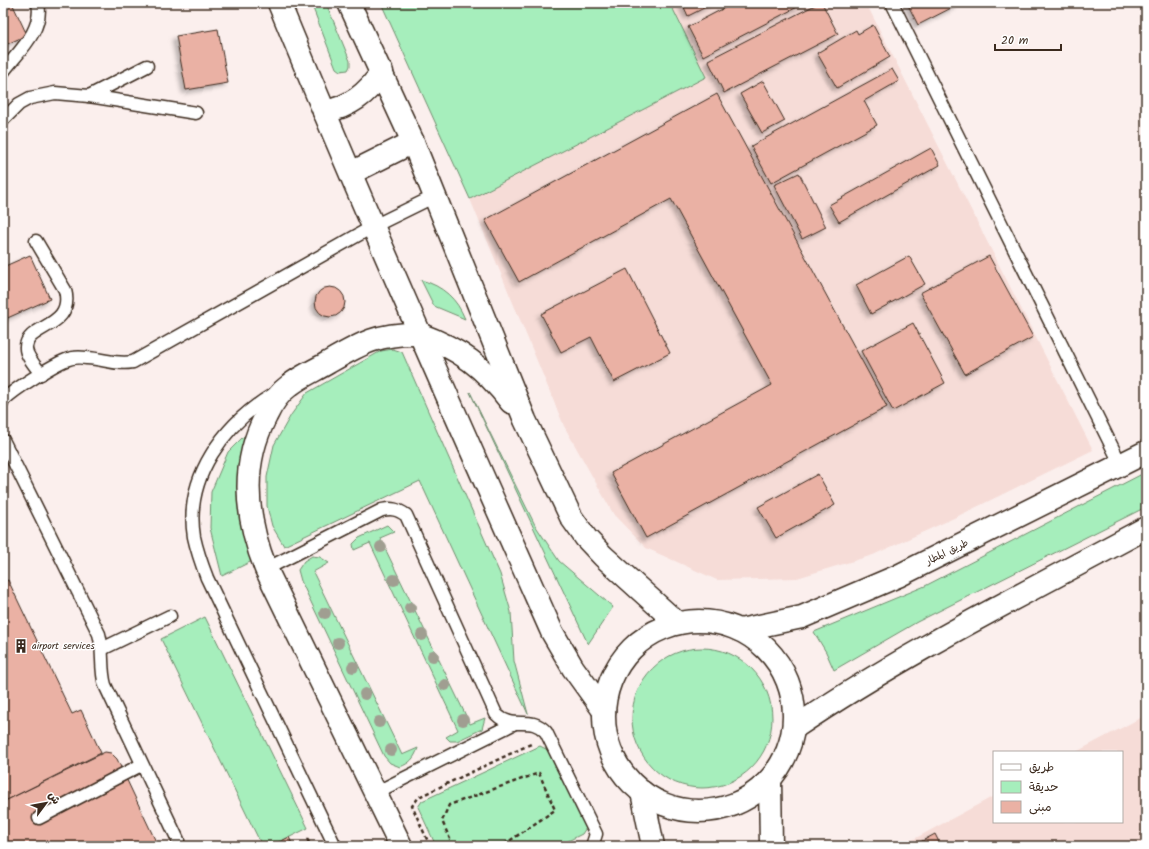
<svg xmlns="http://www.w3.org/2000/svg" width="1149" height="849" font-family="Kalam,'Playpen Sans Arabic',sans-serif">
  <defs>
    <filter id="shadow"><feDropShadow dx="-3.5" dy="3.5" stdDeviation="2" flood-color="#0004"/></filter>
  </defs>
  <rect width="100%" height="100%" fill="#fbefed"/>
  <filter id="ink" filterUnits="userSpaceOnUse"><feTurbulence type="fractalNoise" baseFrequency=".025" numOctaves="2"/><feDisplacementMap in="SourceGraphic" scale="8" xChannelSelector="R" yChannelSelector="G"/><feConvolveMatrix kernelMatrix="1 2 1 2 8 2 1 2 1" color-interpolation-filters="sRGB"/></filter>
  <g filter="url(#ink)">
    <g fill="#f6dcd7">
      <polygon points="670,3 866,3 1093,450 954,518 873,555 797,578 717,580 646,548 614,515 564,426 470,199 706,77"/>
      <polygon points="1146,715 1146,846 901,846 994,796 994,822 1122,822 1122,752 1076,752"/>
    </g>
    <g fill="#a6eebc" stroke="#708c6d">
      <polygon points="311,3 326,3 350,61 350,66 348,70 340,71 336,68"/>
      <polygon points="381,3 670,3 706,77 470,199"/>
      <path d="M421 280C443 286 457 299 465 319L434 306Z"/>
      <polygon points="393,349 402,352 500,574 511,612 514,661 528,714 420,481 284,546 272,526 267,506 267,477 274,445 291,415 307,393 381,351"/>
      <polygon points="470,392 535,525 559,561 613,607 588,644"/>
      <polygon points="248,432 256,559 222,576 210,528 211,492 228,452"/>
      <polygon points="1146,472 1146,507 917,622 834,670 826,652 814,632 925,586"/>
      <polygon points="387,525 394,532 380,538 470,724 485,718 482,729 457,741 450,741 446,737 458,730 370,543 354,550 353,544 359,538"/>
      <path d="M312 556 320 557 329 563 313 572 402 755 418 748C414 759 410 763 400 767L390 763 384 756 301 581 298 570 304 561Z"/>
      <polygon points="205,617 308,828 272,846 262,846 161,639"/>
      <circle cx="702" cy="718" r="70"/>
      <polygon points="540,746 548,750 586,828 582,834 558,846 436,846 418,807 422,801"/>
    </g>
    <g fill="#eab1a4" stroke="#3b2a1e" filter="url(#shadow)">
      <polygon points="3,3 12,3 27,35 3,46"/>
      <polygon points="682,3 714,3 688,16"/>
      <polygon points="734,3 805,3 703,56 688,27"/>
      <polygon points="819,3 822,3 838,34 724,93 708,60"/>
      <polygon points="907,3 961,3 918,25"/>
      <polygon points="873,25 890,57 837,88 817,53 856,30 858,34"/>
      <polygon points="218,29 228,83 186,90 176,36"/>
      <polygon points="892,69 899,81 864,101 877,125 771,183 751,146"/>
      <polygon points="763,81 785,121 762,133 740,94"/>
      <polygon points="717,94 887,407 646,538 611,473 772,385 671,199 519,282 485,220"/>
      <polygon points="931,148 940,165 839,222 829,205"/>
      <polygon points="799,173 826,227 802,239 774,185"/>
      <polygon points="30,255 50,299 3,320 3,267"/>
      <polygon points="909,256 925,284 871,314 856,285"/>
      <polygon points="989,256 1033,337 965,374 920,293"/>
      <polygon points="627,269 670,353 614,382 591,337 561,352 541,314"/>
      <circle cx="330" cy="302" r="15"/>
      <polygon points="913,323 945,383 893,411 861,351"/>
      <polygon points="818,474 835,505 776,538 758,507"/>
      <polygon points="8,580 72,714 81,710 101,753 3,802 3,582"/>
      <polygon points="105,752 111,753 117,759 158,846 3,846 3,802"/>
      <polygon points="935,834 941,846 913,846"/>
      <polygon points="289,837 293,846 272,846"/>
    </g>
    <g fill="none" stroke-linecap="round" stroke-linejoin="round">
      <defs>
        <g id="lane">
          <polyline points="892,3 1121,465"/>
          <path d="M3 72C18 52 44 30 38 3"/>
          <polyline points="89,96 147,66"/>
          <polyline points="3,120 19,104 30,98 55,93 89,96 196,113"/>
          <path d="M36 241 65 290C75 328 26 325 26 347 25 355 36 367 41 374"/>
          <path d="M274 394C225 423 184 477 194 537 197 551 202 565 207 578L335 846"/>
          <path d="M3 401C11 391 53 365 66 360 72 357 80 357 87 358 105 359 115 365 133 362L374 226 435 196"/>
          <path d="M3 440 99 634C104 651 100 668 105 685L178 840"/>
          <path d="M266 569 382 510C392 508 397 509 406 515L496 714C514 732 530 714 546 732L596 834 592 846"/>
          <polyline points="102,649 170,616"/>
          <polyline points="375,793 513,724"/>
          <polyline points="39,818 141,765"/>
        </g>
        <path id="street" d="M401 846 266 569C246 519 240 465 266 416 271 405 279 393 290 385 301 376 316 370 329 362 362 343 379 333 419 334"/>
        <g id="secondary">
          <polyline points="770,780 771,846"/>
          <polyline points="642,792 653,846"/>
        </g>
        <g id="primary">
          <path d="M279 3C366 215 459 423 552 632L573 668 604 711"/>
          <polyline points="349,3 413,142 525,420 571,517 586,538 603,556 677,623"/>
          <path d="M324 112C350 107 367 94 382 72"/>
          <polyline points="351,173 413,142"/>
          <path d="M419 334C460 349 484 367 511 402"/>
          <circle cx="699" cy="716" r="95"/>
        </g>
        <g id="highway">
          <polyline points="740,630 802,617 898,576 1146,452"/>
          <path d="M794 728C906 652 1028 592 1146 528"/>
        </g>
      </defs>
      <use href="#lane" stroke="#3b2a1e" stroke-width="15"/>
      <use href="#street" stroke="#3b2a1e" stroke-width="25"/>
      <use href="#secondary" stroke="#3b2a1e" stroke-width="25"/>
      <use href="#primary" stroke="#3b2a1e" stroke-width="25"/>
      <use href="#highway" stroke="#3b2a1e" stroke-width="25"/>
      <g stroke="#3b2a1e" stroke-width="2.5" stroke-dasharray="4 3" stroke-linecap="butt">
        <polyline points="307,839 311,846"/>
        <polyline points="430,846 412,806 419,797 533,743"/>
        <polyline points="453,846 442,821 449,805 539,773 555,810 502,846"/>
      </g>
      <use href="#lane" stroke="#fff" stroke-width="12"/>
      <use href="#street" stroke="#fff" stroke-width="22"/>
      <use href="#secondary" stroke="#fff" stroke-width="22"/>
      <use href="#primary" stroke="#fff" stroke-width="22"/>
      <use href="#highway" stroke="#fff" stroke-width="22"/>
    </g>
    <g fill="#a09e91">
      <circle cx="381" cy="547" r="6"/>
      <circle cx="394" cy="580" r="6"/>
      <circle cx="410" cy="608" r="6"/>
      <circle cx="325" cy="613" r="6"/>
      <circle cx="422" cy="635" r="6"/>
      <circle cx="338" cy="643" r="6"/>
      <circle cx="433" cy="656" r="6"/>
      <circle cx="353" cy="667" r="6"/>
      <circle cx="445" cy="685" r="6"/>
      <circle cx="365" cy="694" r="6"/>
      <circle cx="463" cy="720" r="6"/>
      <circle cx="379" cy="722" r="6"/>
      <circle cx="391" cy="750" r="6"/>
    </g>
  </g>
  <defs>
    <symbol id="building-bare" viewBox="-9 -9 18 18"><path d="M-4-6H4V6H1V3H-1V6H-4ZM-2.5-4.3h1.7v1.8h-1.7ZM.8-4.3h1.7v1.8H.8ZM-2.5-1h1.7V.8h-1.7ZM.8-1h1.7V.8H.8Z" fill="#3b2a1e" stroke="#fff" stroke-width="2.5" paint-order="stroke"/></symbol>
  </defs>
  <g fill-rule="evenodd">
    <use href="#building-bare" x="11" y="636" width="20" height="20"/>
  </g>
  <g text-anchor="middle" dominant-baseline="central" stroke-width="3" stroke-linejoin="round" paint-order="stroke">
    <g font-size="10" fill="#3b2a1e" stroke="#fff">
      <text transform="translate(947 552) rotate(-26)">طريق المطار</text>
    </g>
    <g font-size="10" fill="#3b2a1e" stroke="#fff" text-anchor="start">
      <text x="32" y="646">airport services</text>
    </g>
  </g>
  <rect width="1149" height="849" fill="none" stroke="#fff" stroke-width="16"/>
  <rect x="8" y="8" width="1133" height="833" fill="none" stroke="#3b2a1e" stroke-width="1.5" filter="url(#ink)"/>
  <rect x="993" y="751" width="130" height="72" fill="#ffffff" stroke="#b1aaa5"/>
  <rect x="1001" y="764" width="20" height="6" fill="#ffffff" stroke="#b1aaa5"/>
  <text x="1029" y="771" font-size="12" fill="#3b2a1e">طريق</text>
  <rect x="1001" y="781" width="20" height="12" fill="#a6eebc" stroke="#b1aaa5"/>
  <text x="1029" y="791" font-size="12" fill="#3b2a1e">حديقة</text>
  <rect x="1001" y="801" width="20" height="12" fill="#eab1a4" stroke="#b1aaa5"/>
  <text x="1029" y="811" font-size="12" fill="#3b2a1e">مبنى</text>
  <g transform="translate(46 803) rotate(58)" stroke="#ffffff" stroke-width="3" paint-order="stroke">
  <path d="M0-3L7 15L0 10L-7 15Z" fill="#3b2a1e"/>
  <text y="-6" font-size="11" font-weight="bold" text-anchor="middle" fill="#3b2a1e">ش</text>
  </g>
  <path d="M995 44v6h66v-6" fill="none" stroke="#3b2a1e" stroke-width="2"/>
  <text x="1001" y="44" font-size="12" fill="#3b2a1e" stroke="#ffffff" stroke-width="3" paint-order="stroke">20 m</text>
</svg>
